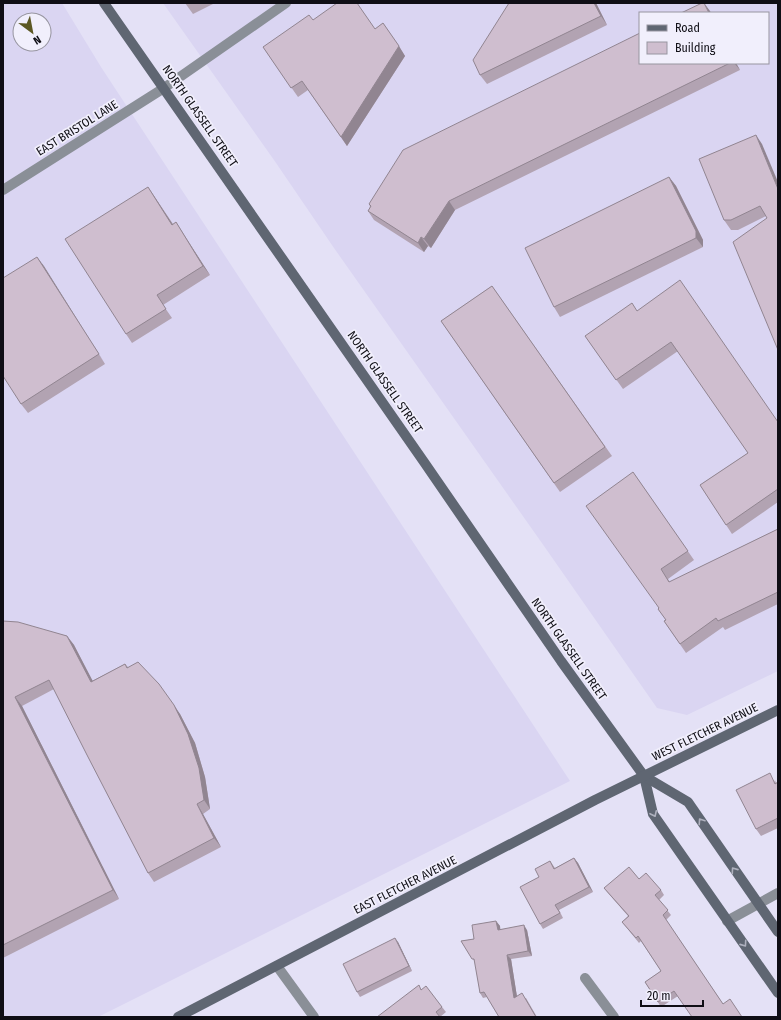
<svg xmlns="http://www.w3.org/2000/svg" width="781" height="1020" font-family="'Fira Sans Condensed',sans-serif">
  <rect width="100%" height="100%" fill="#e4e1f6"/>
  <g fill="#dad5f2" fill-rule="evenodd">
    <path d="M3 3H62L101 67 570 781 98 1017H3ZM20 20H44V44H20Z"/>
    <path d="M163 3H778V671L687 715 657 708 544 546 334 248 274 160ZM640 13H768V63H640Z"/>
  </g>
  <g fill="none" stroke-linecap="round" stroke-linejoin="round">
    <g stroke="#8a8f97" stroke-width="10">
      <polyline points="3,190 164,88 286,3"/>
      <polyline points="727,921 778,893"/>
      <polyline points="277,966 314,1017"/>
      <polyline points="585,978 614,1017"/>
    </g>
    <g stroke="#5f6672" stroke-width="10">
      <polyline points="104,3 424,462 561,661 644,776 653,814 778,993"/>
      <polyline points="644,776 688,802 778,932"/>
      <polyline points="178,1017 595,800 778,710"/>
    </g>
  </g>
  <g fill="#b2a3b2">
    <polygon points="185,3 215,3 193,14"/>
    <polygon points="509,3 596,3 607,25 487,84 480,75"/>
    <polygon points="313,20 375,29 383,23 405,56 347,146 308,90 298,97 263,47"/>
    <polygon points="640,63 736,63 740,70 455,210 431,248 428,246 424,252 374,220 368,211 370,207 369,204"/>
    <polygon points="762,144 767,218 766,216 738,230 731,230 724,220"/>
    <polygon points="669,177 676,186 703,240 703,247 560,317 554,307"/>
    <polygon points="148,187 173,224 176,222 210,275 163,305 172,318 132,343 126,334"/>
    <polygon points="37,257 105,364 28,413 21,404"/>
    <polygon points="492,286 612,456 560,492 441,321"/>
    <polygon points="637,311 778,421 778,502 732,534 700,485 748,453 678,351 623,389 585,336"/>
    <polygon points="633,472 694,560 668,579 670,582 778,529 778,604 725,630 723,627 686,653 664,621 666,620 658,609 659,608"/>
    <polygon points="3,621 67,636 74,645 92,681 125,664 128,667 180,714 195,743 205,777 210,809 203,814 221,847 154,882 148,873 54,689 22,706 119,899 3,958"/>
    <polygon points="775,780 776,783 778,782 778,828 761,836 756,829"/>
    <polygon points="574,858 578,863 593,892 559,910 563,918 543,929 540,924 539,877 550,861 555,868"/>
    <polygon points="639,879 661,890 664,895 659,900 671,915 666,920 723,1004 743,1017 678,996 661,1007 645,982 661,971 641,941 639,943 622,922 628,916 608,893 604,888"/>
    <polygon points="496,921 500,926 500,929 527,930 532,956 511,959 517,997 526,998 537,1017 499,1017 487,997 483,998 480,993 475,962 461,941 474,939"/>
    <polygon points="398,942 412,971 360,997 357,992"/>
    <polygon points="422,989 442,1007 446,1012 440,1017 377,1017"/>
  </g>
  <g fill="#918591">
    <polygon points="594,3 596,3 607,25 601,16"/>
    <polygon points="704,3 710,11 711,13 709,13"/>
    <polygon points="399,46 405,56 347,146 341,137"/>
    <polygon points="734,63 736,63 740,70"/>
    <polygon points="756,135 762,144 778,182 778,189"/>
    <polygon points="669,177 676,186 703,240 703,247 696,238"/>
    <polygon points="148,187 154,196 179,234 172,225"/>
    <polygon points="449,201 455,210 431,248 424,239"/>
    <polygon points="176,222 182,232 210,275 203,266"/>
    <polygon points="421,237 428,246 424,252 418,243"/>
    <polygon points="37,257 44,266 105,364 99,354"/>
    <polygon points="67,636 74,645 98,691 91,682"/>
    <polygon points="15,697 22,706 119,899 113,890"/>
    <polygon points="174,705 180,714 195,743 205,777 210,809 204,800"/>
    <polygon points="197,804 203,814 221,847 214,838"/>
    <polygon points="574,858 578,863 593,892 589,887"/>
    <polygon points="496,921 500,926 501,935 498,930"/>
    <polygon points="524,925 527,930 532,956 528,951"/>
    <polygon points="395,938 398,942 412,971 409,966"/>
    <polygon points="507,955 511,959 518,1003 514,998"/>
  </g>
  <g fill="#cfbecf" stroke="#918591">
    <polygon points="337,3 357,3 375,29 383,23 399,46 341,137 302,81 291,88 263,47 309,15 313,20"/>
    <polygon points="509,3 594,3 601,16 480,75 473,60"/>
    <polygon points="702,3 704,3 709,13 681,13"/>
    <polygon points="640,33 640,63 730,63 449,201 424,239 421,237 418,243 368,211 371,206 369,204 403,150"/>
    <polygon points="756,135 778,189 778,350 733,242 767,218 760,206 731,220 724,220 699,159"/>
    <polygon points="669,177 696,231 696,238 554,307 525,248"/>
    <polygon points="148,187 172,225 176,222 203,266 157,295 166,309 126,334 65,239"/>
    <polygon points="37,257 99,354 21,404 3,376 3,278"/>
    <polygon points="680,280 778,422 778,489 726,525 700,485 748,453 671,342 616,380 585,336 632,303 637,311"/>
    <polygon points="492,286 605,447 554,483 441,321"/>
    <polygon points="633,472 688,551 661,569 669,582 778,529 778,592 718,621 716,618 680,644 664,621 666,620 658,609 659,608 586,506"/>
    <polygon points="3,621 18,622 67,636 91,682 125,664 127,668 138,662 159,684 174,705 188,734 199,768 204,800 197,804 214,838 148,873 87,755 49,680 15,697 113,890 3,945"/>
    <polygon points="770,773 775,784 778,782 778,818 756,829 736,790"/>
    <polygon points="574,858 589,887 555,905 560,913 540,924 520,887 539,877 535,869 550,861 554,869"/>
    <polygon points="629,867 639,879 646,873 661,890 655,895 668,910 663,915 723,1004 730,999 742,1017 692,1017 674,991 658,1002 645,982 661,971 638,936 636,938 622,922 629,916 604,888"/>
    <polygon points="496,921 498,930 524,925 528,951 507,955 514,998 522,993 536,1017 499,1017 484,992 480,993 474,959 472,959 461,941 474,939 472,925"/>
    <polygon points="395,938 409,966 357,992 343,964"/>
    <polygon points="419,985 421,990 426,986 442,1007 436,1012 440,1017 377,1017"/>
  </g>
  <defs><path id="oneway-chevron" d="M-2-3.5L2.5 0L-2 3.5" fill="none" stroke-width="1.6" stroke-linecap="round" stroke-linejoin="round"/></defs>
  <g stroke="#afb1be">
    <use href="#oneway-chevron" transform="translate(654 814) rotate(65)"/>
    <use href="#oneway-chevron" transform="translate(701 821) rotate(-124)"/>
    <use href="#oneway-chevron" transform="translate(734 870) rotate(-125)"/>
    <use href="#oneway-chevron" transform="translate(744 944) rotate(55)"/>
  </g>
  <g text-anchor="middle" dominant-baseline="central" stroke-width="3.5" stroke-linejoin="round" paint-order="stroke">
    <g font-size="12" fill="#0f0e15" stroke="#f1effc">
      <text transform="translate(200 116) rotate(55)">NORTH GLASSELL STREET</text>
      <text transform="translate(77 128) rotate(-32)">EAST BRISTOL LANE</text>
      <text transform="translate(385 382) rotate(55)">NORTH GLASSELL STREET</text>
      <text transform="translate(569 649) rotate(55)">NORTH GLASSELL STREET</text>
      <text transform="translate(705 732) rotate(-26)">WEST FLETCHER AVENUE</text>
      <text transform="translate(405 885) rotate(-27)">EAST FLETCHER AVENUE</text>
    </g>
  </g>
  <rect width="781" height="1020" fill="none" stroke="#0f0e15" stroke-width="8"/>
  <rect x="639" y="12" width="130" height="52" fill="#f1effc" stroke="#9795a0"/>
  <rect x="647" y="25" width="20" height="6" fill="#5f6672" stroke="#9795a0"/>
  <text x="675" y="32" font-size="12" fill="#0f0e15">Road</text>
  <rect x="647" y="42" width="20" height="12" fill="#cfbecf" stroke="#9795a0"/>
  <text x="675" y="52" font-size="12" fill="#0f0e15">Building</text>
  <g transform="translate(32 32) rotate(148)"><circle r="19" fill="#f1effc" stroke="#9795a0"/>
  <path d="M0-3L7 15L0 10L-7 15Z" fill="#5c5824"/>
  <text y="-6" font-size="11" font-weight="bold" text-anchor="middle" fill="#0f0e15">N</text>
  </g>
  <path d="M641 1000v6h62v-6" fill="none" stroke="#0f0e15" stroke-width="2"/>
  <text x="647" y="1000" font-size="12" fill="#0f0e15" stroke="#f1effc" stroke-width="3" paint-order="stroke">20 m</text>
</svg>
